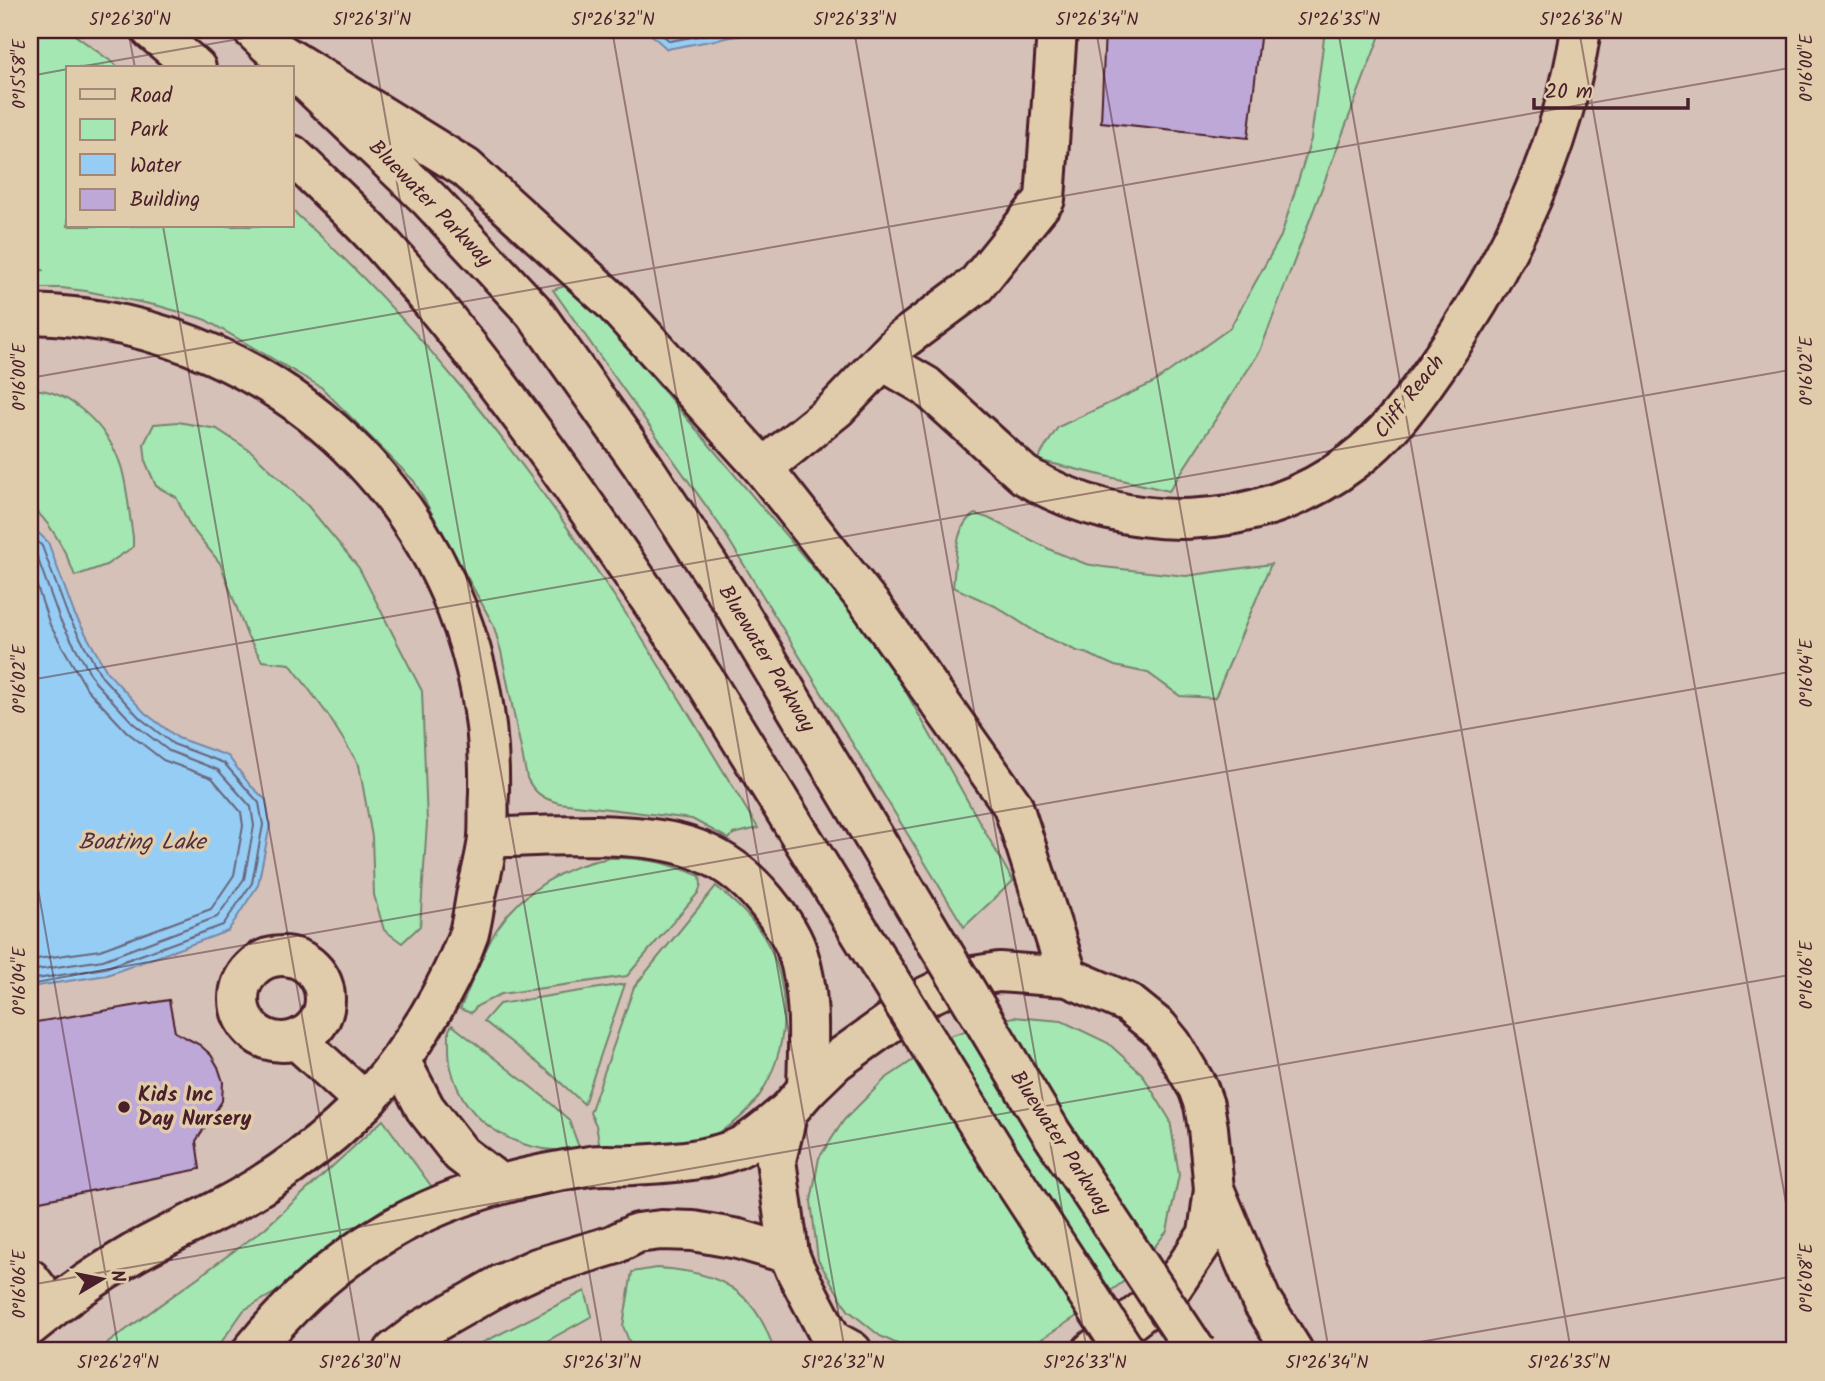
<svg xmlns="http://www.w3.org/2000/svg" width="1825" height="1381" font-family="Kalam,sans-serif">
  <rect width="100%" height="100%" fill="#d6c1b8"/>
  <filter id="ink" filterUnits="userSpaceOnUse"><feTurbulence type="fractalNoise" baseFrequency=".0143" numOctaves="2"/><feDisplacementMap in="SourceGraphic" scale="14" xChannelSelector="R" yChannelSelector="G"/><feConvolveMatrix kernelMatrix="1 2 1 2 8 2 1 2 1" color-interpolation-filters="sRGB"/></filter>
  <g filter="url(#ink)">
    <g fill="#a4e7b2" stroke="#77836e" stroke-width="2">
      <path d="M30 30H68L120 68H68V226H292V210C416 320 518 452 610 590 663 667 709 749 758 828L733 834 729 839 692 819 559 803C544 799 534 793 527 778L501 651 493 624 414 481 321 387 204 319 159 306 86 291 61 288H30V272L44 270H30Z"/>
      <polygon points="1325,30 1382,30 1260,351 1169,491 1037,460 1058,427 1153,383 1230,328 1281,236 1311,139"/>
      <polygon points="570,284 624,344 881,648 1013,881 964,927 721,527 553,290"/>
      <path d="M30 389C71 389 109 429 121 466 128 489 129 514 133 537V547L106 565 75 576C65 549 52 524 30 505Z"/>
      <polygon points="178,422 217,429 252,452 308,506 359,568 422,691 427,823 420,926 402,943 384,930 374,895 372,837 359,765 328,715 290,664 262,661 247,635 220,563 190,526 176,497 156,486 146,463 144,444 154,424"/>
      <path d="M975 514 988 518 1053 551 1086 564 1103 567 1186 576 1271 564 1215 698 1180 696 1148 673 1115 666 1088 654 1077 651 1039 634 995 606 953 587C956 565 953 525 975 514Z"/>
      <path d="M610 858C643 857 670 863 700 876L701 885 698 893 627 976 501 994 477 1006 471 1013 460 1009C472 983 482 953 497 929 522 891 565 865 610 858Z"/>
      <path d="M716 886C734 902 751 916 764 937 803 1001 784 1105 711 1136 680 1150 634 1146 600 1148L596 1125 590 1113 634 987Z"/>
      <polygon points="625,984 584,1104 549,1072 484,1021 499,1004"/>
      <polygon points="1013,1017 1062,1021 1108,1043 1142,1074 1170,1120 1179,1175 1167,1231 1131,1276 1074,1318 1026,1349 1018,1351 912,1351 880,1336 848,1310 818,1260 811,1201 819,1158 844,1120 885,1079 949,1036"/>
      <path d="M452 1025 545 1098 569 1120 580 1150C524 1155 465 1128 451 1068 448 1056 449 1043 449 1030Z"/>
      <polygon points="383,1120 432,1187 383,1209 326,1248 285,1287 244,1310 215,1351 97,1351 264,1229"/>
      <path d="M656 1268C717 1271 756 1289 774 1351H633L623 1326 632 1272Z"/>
      <polygon points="585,1291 592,1316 529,1351 466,1351"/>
    </g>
    <g fill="#96cdf4" stroke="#7887a4" stroke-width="2">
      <polygon points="646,30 769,30 667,49"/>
      <polygon points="30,525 48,542 74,613 107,672 145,713 178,738 228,756 250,785 266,800 270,825 258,885 228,931 107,975 30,987"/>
    </g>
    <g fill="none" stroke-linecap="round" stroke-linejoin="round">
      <g stroke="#68657b" stroke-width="2">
        <polyline points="656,30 670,41 731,30"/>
        <polyline points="30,534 42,546 68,616 102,677 140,718 173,744 224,763 259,803 263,825 252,883 223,925 105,968 30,980"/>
        <polyline points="30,546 35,551 60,620 95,682 134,724 169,751 218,770 251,807 254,826 244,879 217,917 103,960 30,971"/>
        <polyline points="30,566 50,625 87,689 127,732 163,760 212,778 241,812 243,826 234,875 211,909 100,950 30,960"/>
      </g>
    </g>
    <g fill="#bea8d7" stroke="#4a1f2b" stroke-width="2">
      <polygon points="1105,30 1261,30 1248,138 1101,122"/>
      <polygon points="169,1000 175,1032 200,1045 211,1055 218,1067 223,1082 222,1101 196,1141 200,1169 30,1203 30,1023"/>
    </g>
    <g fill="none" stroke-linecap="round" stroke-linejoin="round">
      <defs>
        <g id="minor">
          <polyline points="151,30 196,68"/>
          <polyline points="253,30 430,200 534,312 641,463 735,606"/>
          <polyline points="280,53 466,168 613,302 763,468 873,608 1013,806 1068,977"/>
          <path d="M292 155C322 184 354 213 382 244 503 379 603 530 704 679"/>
          <path d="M30 314C292 320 495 531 489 793 488 807 489 823 488 838 486 857 480 877 476 896 474 908 472 921 469 933 454 975 428 1021 402 1057 360 1116 302 1162 240 1198 205 1218 168 1234 134 1253 98 1274 62 1299 30 1326"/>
          <path d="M883 361 926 386 1024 475C1125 536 1257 535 1352 462 1387 436 1411 403 1436 367 1507 266 1562 153 1581 30"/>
          <polyline points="763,468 836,409 902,340 976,285 1045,199 1057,30"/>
          <path d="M488 838C523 836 559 835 594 835 665 837 718 842 766 901 778 916 791 933 797 951 812 995 808 1043 807 1089"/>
          <circle cx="282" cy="999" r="43"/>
          <polyline points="297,1040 365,1102"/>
          <polyline points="400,1060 425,1108 461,1154 499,1183"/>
          <polyline points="1215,1191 1261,1300 1293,1351"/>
          <polyline points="30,1279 52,1308"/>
          <path d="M252 1351C343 1238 447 1186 590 1166 604 1164 619 1166 633 1165 666 1163 718 1161 747 1143 761 1134 775 1121 788 1111"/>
          <polyline points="394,1351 423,1329 502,1284 537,1268 613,1245 637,1233 661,1230 693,1231 738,1239 789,1254"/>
          <polyline points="852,1351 832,1340 795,1269 789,1254 776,1160 788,1111 807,1089 836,1061 927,996 967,977 999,972 1068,977 1128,1003 1159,1028 1172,1044 1198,1088 1204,1105 1208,1128 1214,1189 1208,1234 1171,1289 1092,1351"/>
        </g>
      </defs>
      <use href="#minor" stroke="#4a1f2b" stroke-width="44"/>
      <use href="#minor" stroke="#e0ccaa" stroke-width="38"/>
      <defs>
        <g id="minor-bridge">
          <polyline points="735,606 1052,1134 1196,1351"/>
          <polyline points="704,679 1001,1161 1125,1351"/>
        </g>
      </defs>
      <use href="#minor-bridge" stroke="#4a1f2b" stroke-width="44" stroke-linecap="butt"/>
      <use href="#minor-bridge" stroke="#e0ccaa" stroke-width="38"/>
    </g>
  </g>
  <path fill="none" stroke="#4a1f2b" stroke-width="2" stroke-opacity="0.45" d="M128 30 135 68M370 30 603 1351M612 30 845 1351M854 30 1087 1351M1096 30 1329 1351M1338 30 1571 1351M1579 30 1795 1254M73 68 291 30M30 76 68 69M163 226 361 1351M30 378 1795 67M30 680 1795 369M30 843 119 1351M30 983 1795 671M30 1285 1795 974M1369 1351 1795 1276"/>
  <circle fill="#4a1f2b" stroke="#e0ccaa" stroke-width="2.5" cx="124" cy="1107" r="7"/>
  <g text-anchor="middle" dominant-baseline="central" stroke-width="7" stroke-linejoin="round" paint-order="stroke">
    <g font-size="21" fill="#4a1f2b" stroke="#e0ccaa">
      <text transform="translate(430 204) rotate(46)">Bluewater Parkway</text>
      <text transform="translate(1410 397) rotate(-52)">Cliff Reach</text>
      <text transform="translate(766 659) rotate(59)">Bluewater Parkway</text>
      <text transform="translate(1060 1143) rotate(57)">Bluewater Parkway</text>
    </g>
    <g font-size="21" font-weight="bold" fill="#4a1f2b" stroke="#e0ccaa" text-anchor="start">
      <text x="138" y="1095">Kids Inc<tspan x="138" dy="24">Day Nursery</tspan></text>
    </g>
    <g font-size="23" font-style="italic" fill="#52303f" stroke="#e0ccaa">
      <text x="142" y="843">Boating Lake</text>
    </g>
  </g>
  <rect width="1825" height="1381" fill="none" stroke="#e0ccaa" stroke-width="77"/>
  <rect x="66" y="66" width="228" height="161" fill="#e0ccaa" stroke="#a48777" stroke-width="2"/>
  <rect x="80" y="89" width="35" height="10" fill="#e0ccaa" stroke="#a48777" stroke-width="2"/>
  <text x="130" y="102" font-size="21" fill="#4a1f2b">Road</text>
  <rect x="80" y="119" width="35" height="21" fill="#a4e7b2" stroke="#a48777" stroke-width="2"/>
  <text x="130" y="136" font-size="21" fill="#4a1f2b">Park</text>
  <rect x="80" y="154" width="35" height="21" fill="#96cdf4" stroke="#a48777" stroke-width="2"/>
  <text x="130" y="172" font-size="21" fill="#4a1f2b">Water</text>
  <rect x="80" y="189" width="35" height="21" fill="#bea8d7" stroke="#a48777" stroke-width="2"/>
  <text x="130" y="206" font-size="21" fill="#4a1f2b">Building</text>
  <g transform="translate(102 1279) rotate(80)" stroke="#e0ccaa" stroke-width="5" paint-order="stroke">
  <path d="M0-5L12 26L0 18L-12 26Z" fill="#4a1f2b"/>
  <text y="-10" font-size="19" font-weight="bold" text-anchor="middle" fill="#4a1f2b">N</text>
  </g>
  <path d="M1534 98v10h154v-10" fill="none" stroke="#4a1f2b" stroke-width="3.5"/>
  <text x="1545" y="98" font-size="21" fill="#4a1f2b" stroke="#e0ccaa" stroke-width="5" paint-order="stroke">20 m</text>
  <rect x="38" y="38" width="1748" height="1304" fill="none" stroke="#4a1f2b" stroke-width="2.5"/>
  <g font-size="18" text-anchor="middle" fill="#4a1f2b">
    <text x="130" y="25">51°26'30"N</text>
    <text x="372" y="25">51°26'31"N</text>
    <text x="613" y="25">51°26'32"N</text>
    <text x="855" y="25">51°26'33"N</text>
    <text x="1097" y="25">51°26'34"N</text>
    <text x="1339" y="25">51°26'35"N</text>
    <text x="1581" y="25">51°26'36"N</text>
    <text transform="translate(1806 68) rotate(-90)" y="6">0°16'00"E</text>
    <text transform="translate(19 74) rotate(-90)" y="6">0°15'58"E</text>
    <text transform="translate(1806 371) rotate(-90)" y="6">0°16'02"E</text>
    <text transform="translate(19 377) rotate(-90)" y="6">0°16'00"E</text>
    <text transform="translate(1806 673) rotate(-90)" y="6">0°16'04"E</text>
    <text transform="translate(19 679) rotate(-90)" y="6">0°16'02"E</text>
    <text transform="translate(1806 975) rotate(-90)" y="6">0°16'06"E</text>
    <text transform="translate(19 981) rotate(-90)" y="6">0°16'04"E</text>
    <text transform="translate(1806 1278) rotate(-90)" y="6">0°16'08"E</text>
    <text transform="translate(19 1284) rotate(-90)" y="6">0°16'06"E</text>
    <text x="118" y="1368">51°26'29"N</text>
    <text x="360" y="1368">51°26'30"N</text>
    <text x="602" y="1368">51°26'31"N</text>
    <text x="843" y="1368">51°26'32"N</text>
    <text x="1085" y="1368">51°26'33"N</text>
    <text x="1327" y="1368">51°26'34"N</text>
    <text x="1569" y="1368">51°26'35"N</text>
  </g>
</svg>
